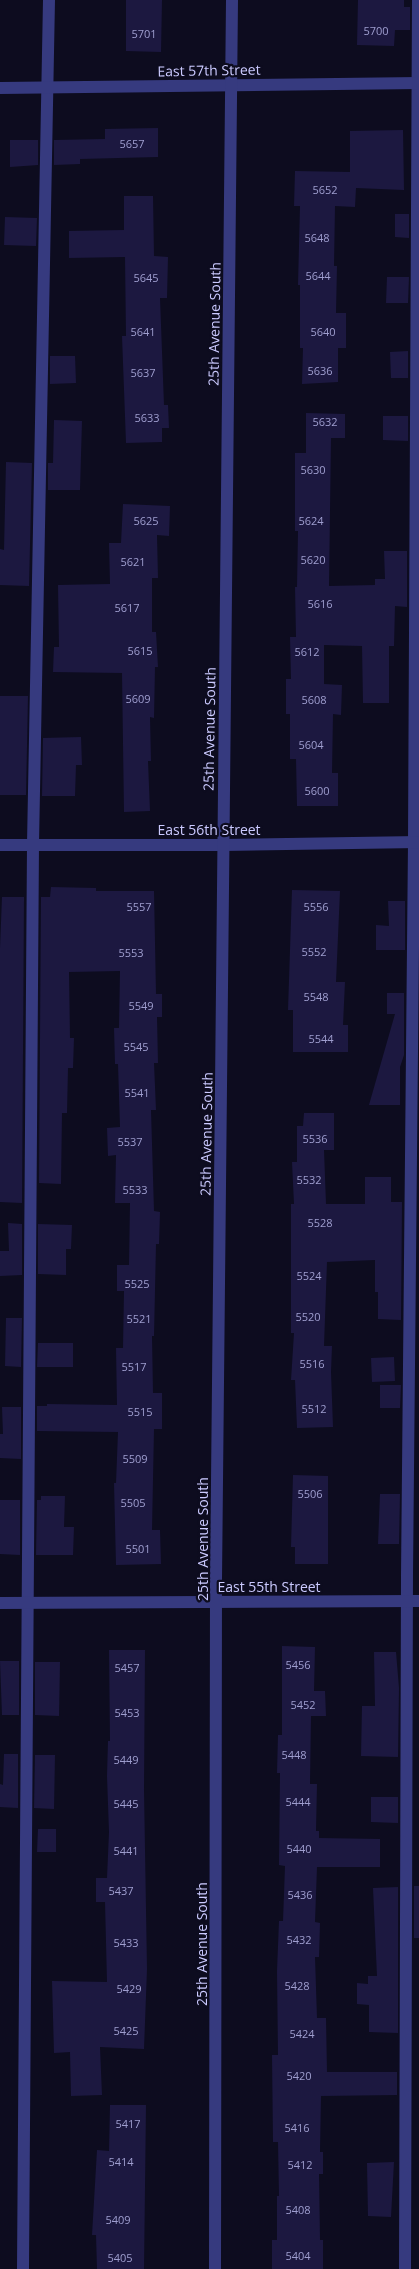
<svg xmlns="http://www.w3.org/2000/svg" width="419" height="2269" font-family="'Open Sans',sans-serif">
  <rect width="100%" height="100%" fill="#0d0c1f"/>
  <g fill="#1c1840">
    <polygon points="126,0 162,0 161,52 126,51"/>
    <polygon points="358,0 404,0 404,7 410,7 410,30 395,30 394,46 357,45"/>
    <polygon points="158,128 158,157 80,159 80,164 54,165 54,140 105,139 105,129"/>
    <polygon points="403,130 404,190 356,188 355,207 335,206 334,266 337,266 336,313 346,313 346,348 338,348 338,382 302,384 303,348 300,348 300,285 298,285 300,206 294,206 295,171 350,172 350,131"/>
    <polygon points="10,140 38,140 38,165 10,167"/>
    <polygon points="124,196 153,196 154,256 168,257 167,298 160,298 164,405 168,405 169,428 162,428 162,442 126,443 122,336 126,336 125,257 69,258 69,231 124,230"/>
    <polygon points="395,214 409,214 409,238 395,237"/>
    <polygon points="5,217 37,218 36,246 4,245"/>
    <polygon points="387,277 409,277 408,303 386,303"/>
    <polygon points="408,351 408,378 391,378 390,352"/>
    <polygon points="50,356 75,356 76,383 50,384"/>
    <polygon points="306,413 345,414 345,438 331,438 329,586 375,585 375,579 385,579 384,551 407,551 407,607 395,606 394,646 389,646 389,703 363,703 362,646 324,645 324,684 342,685 341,715 333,714 332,773 338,773 338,806 297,806 296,759 290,759 290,714 286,714 286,679 291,679 290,637 296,637 295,587 297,587 298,531 295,531 295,453 306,453"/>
    <polygon points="383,416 408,416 408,441 383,440"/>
    <polygon points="54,420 82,421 80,490 48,490 48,463 53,463"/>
    <polygon points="6,462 32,463 29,586 0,585 0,549 4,550"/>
    <polygon points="123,504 170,506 169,536 157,535 158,578 152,578 152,632 156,632 158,667 155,667 154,718 150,717 151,761 148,761 150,811 124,812 122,673 53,672 54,647 59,647 58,585 110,584 109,543 121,543"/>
    <polygon points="0,696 28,696 26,795 0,795"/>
    <polygon points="81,737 82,765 76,765 75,796 42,796 43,738"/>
    <polygon points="51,887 96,888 96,891 154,891 156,994 162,994 162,1017 157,1017 158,1063 154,1063 156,1110 151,1110 154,1211 160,1212 159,1244 156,1244 154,1336 152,1336 153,1393 162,1393 162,1429 154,1429 152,1530 160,1530 161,1564 116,1565 114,1483 116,1483 118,1432 37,1431 37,1406 47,1406 47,1404 117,1405 116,1348 123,1348 124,1291 117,1291 117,1265 129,1265 130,1203 115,1203 116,1155 108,1156 107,1128 120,1127 118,1064 115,1064 114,1028 119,1028 120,971 69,972 70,1038 74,1038 73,1068 68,1068 67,1113 62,1113 61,1184 39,1183 41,897 50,897"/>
    <polygon points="292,890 340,891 336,982 345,982 343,1025 348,1025 348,1052 293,1052 293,1010 288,1010"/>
    <polygon points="2,897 24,897 22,1203 0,1202 0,948"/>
    <polygon points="388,901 405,901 405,950 376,950 376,925 389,926"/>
    <polygon points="387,993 404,993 404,1055 400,1067 400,1105 369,1105 395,1014 387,1014"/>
    <polygon points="304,1113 334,1113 334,1150 324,1150 326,1204 365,1204 365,1177 391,1177 391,1202 402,1202 401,1320 378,1319 378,1292 375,1292 375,1260 327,1262 324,1346 332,1346 331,1372 333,1427 297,1428 295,1380 291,1380 294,1333 291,1333 291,1204 294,1204 292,1162 297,1162 297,1126 303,1126"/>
    <polygon points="8,1223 22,1224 22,1275 0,1276 0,1251 9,1251"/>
    <polygon points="38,1224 72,1225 71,1249 66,1249 66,1275 38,1274"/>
    <polygon points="6,1318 22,1318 21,1367 5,1366"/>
    <polygon points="38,1343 73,1343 73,1367 37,1367"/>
    <polygon points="394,1357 395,1381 372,1382 371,1358"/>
    <polygon points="380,1385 401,1385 400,1408 380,1408"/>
    <polygon points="2,1407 21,1407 21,1459 0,1458 0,1434 3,1434"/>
    <polygon points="293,1475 328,1476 328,1564 295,1564 295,1547 291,1547"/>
    <polygon points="380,1494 400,1494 399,1544 378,1544"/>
    <polygon points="41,1496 65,1496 64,1527 74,1527 73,1555 36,1555 37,1500 41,1500"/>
    <polygon points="0,1500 20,1500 20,1555 0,1554"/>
    <polygon points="282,1646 315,1647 314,1691 325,1691 326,1716 311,1716 310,1784 317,1784 316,1831 319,1831 319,1838 380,1839 380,1867 317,1867 315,1922 320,1923 319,1957 315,1957 317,2018 326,2018 327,2072 397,2072 397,2095 321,2096 320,2152 323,2152 323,2174 319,2174 320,2240 323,2240 323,2269 272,2269 272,2240 277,2240 277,2196 279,2196 278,2142 273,2142 272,2055 278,2055 277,1971 279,1921 283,1921 285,1866 279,1865 280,1773 277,1773 278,1735 282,1735"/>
    <polygon points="109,1650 145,1650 144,1790 147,1969 144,2049 100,2047 102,2095 71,2096 70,2052 54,2053 52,1981 107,1982 105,1902 96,1902 96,1878 107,1878 109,1832 107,1776 108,1741 110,1741"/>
    <polygon points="374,1652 396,1652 399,1688 398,1757 361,1756 362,1706 375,1706"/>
    <polygon points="0,1661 19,1661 19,1715 2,1715"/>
    <polygon points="35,1662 60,1662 59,1716 35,1715"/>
    <polygon points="4,1754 18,1754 18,1808 0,1807 0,1784 3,1785"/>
    <polygon points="35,1755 55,1755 54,1809 34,1808"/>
    <polygon points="371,1797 398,1797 398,1823 371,1822"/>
    <polygon points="38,1829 56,1829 56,1852 37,1852"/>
    <rect x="414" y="1886" width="5" height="52"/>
    <polygon points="398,1887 398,2033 369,2032 369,2005 357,2004 357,1983 368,1984 368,1976 377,1976 373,1888"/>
    <polygon points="110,2105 146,2105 144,2269 97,2269 96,2235 92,2235 97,2150 109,2151"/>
    <polygon points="394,2162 391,2217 368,2216 367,2163"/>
  </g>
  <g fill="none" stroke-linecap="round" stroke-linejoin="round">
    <g stroke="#363a7f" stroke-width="12">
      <polyline points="23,2269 33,844 49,0"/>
      <polyline points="405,2269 407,1575 414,842 418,0"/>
    </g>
    <g stroke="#363a7f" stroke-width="12">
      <polyline points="0,88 419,83"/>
      <polyline points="0,845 223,845 419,842"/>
      <polyline points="0,1603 419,1601"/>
      <polyline points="215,2269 216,1580 232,0"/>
    </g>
  </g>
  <g text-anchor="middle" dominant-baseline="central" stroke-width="4.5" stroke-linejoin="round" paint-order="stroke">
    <g font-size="11" fill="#9f9ecf">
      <text x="376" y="30">5700</text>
      <text x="144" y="33">5701</text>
      <text x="132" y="143">5657</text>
      <text x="325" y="189">5652</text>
      <text x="317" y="237">5648</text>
      <text x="318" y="275">5644</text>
      <text x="146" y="277">5645</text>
      <text x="143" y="331">5641</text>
      <text x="323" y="331">5640</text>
      <text x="320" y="370">5636</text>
      <text x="143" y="372">5637</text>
      <text x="147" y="417">5633</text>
      <text x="325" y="421">5632</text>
      <text x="313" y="469">5630</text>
      <text x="146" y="520">5625</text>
      <text x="311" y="520">5624</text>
      <text x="313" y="559">5620</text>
      <text x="133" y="561">5621</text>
      <text x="320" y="603">5616</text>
      <text x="127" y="607">5617</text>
      <text x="140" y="650">5615</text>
      <text x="307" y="651">5612</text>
      <text x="138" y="698">5609</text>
      <text x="314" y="699">5608</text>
      <text x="311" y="744">5604</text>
      <text x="317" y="790">5600</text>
      <text x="139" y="906">5557</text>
      <text x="316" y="906">5556</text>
      <text x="314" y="951">5552</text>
      <text x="131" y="952">5553</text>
      <text x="316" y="996">5548</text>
      <text x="141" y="1005">5549</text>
      <text x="321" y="1038">5544</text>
      <text x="136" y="1046">5545</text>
      <text x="137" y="1092">5541</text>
      <text x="315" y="1138">5536</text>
      <text x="130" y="1141">5537</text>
      <text x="309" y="1179">5532</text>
      <text x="135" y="1189">5533</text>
      <text x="320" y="1222">5528</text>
      <text x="309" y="1275">5524</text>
      <text x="137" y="1283">5525</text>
      <text x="308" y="1316">5520</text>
      <text x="139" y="1318">5521</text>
      <text x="312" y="1363">5516</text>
      <text x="134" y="1366">5517</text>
      <text x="314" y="1408">5512</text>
      <text x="140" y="1411">5515</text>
      <text x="135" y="1458">5509</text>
      <text x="310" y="1493">5506</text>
      <text x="133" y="1502">5505</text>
      <text x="138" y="1548">5501</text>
      <text x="298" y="1664">5456</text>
      <text x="127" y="1667">5457</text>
      <text x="303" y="1704">5452</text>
      <text x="127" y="1712">5453</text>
      <text x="294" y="1754">5448</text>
      <text x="126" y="1759">5449</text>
      <text x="298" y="1801">5444</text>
      <text x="126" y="1803">5445</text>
      <text x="299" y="1848">5440</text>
      <text x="126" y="1850">5441</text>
      <text x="121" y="1890">5437</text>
      <text x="300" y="1894">5436</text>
      <text x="299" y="1939">5432</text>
      <text x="126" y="1942">5433</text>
      <text x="297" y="1985">5428</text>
      <text x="129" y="1988">5429</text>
      <text x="126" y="2030">5425</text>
      <text x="302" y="2033">5424</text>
      <text x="299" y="2075">5420</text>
      <text x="128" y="2123">5417</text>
      <text x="297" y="2127">5416</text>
      <text x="121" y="2161">5414</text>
      <text x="300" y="2164">5412</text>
      <text x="298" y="2209">5408</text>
      <text x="118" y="2219">5409</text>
      <text x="298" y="2255">5404</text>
      <text x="120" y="2257">5405</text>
    </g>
    <g font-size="14" fill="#cbcaff" stroke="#0d0c1f">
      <text transform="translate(209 70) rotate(-1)">East 57th Street</text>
      <text transform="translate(214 324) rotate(-89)">25th Avenue South</text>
      <text transform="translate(209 729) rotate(-89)">25th Avenue South</text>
      <text x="209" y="829">East 56th Street</text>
      <text transform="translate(206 1134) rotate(-89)">25th Avenue South</text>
      <text transform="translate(202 1539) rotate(-90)">25th Avenue South</text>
      <text x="269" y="1586">East 55th Street</text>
      <text transform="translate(201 1944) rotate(-90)">25th Avenue South</text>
    </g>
  </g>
</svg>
